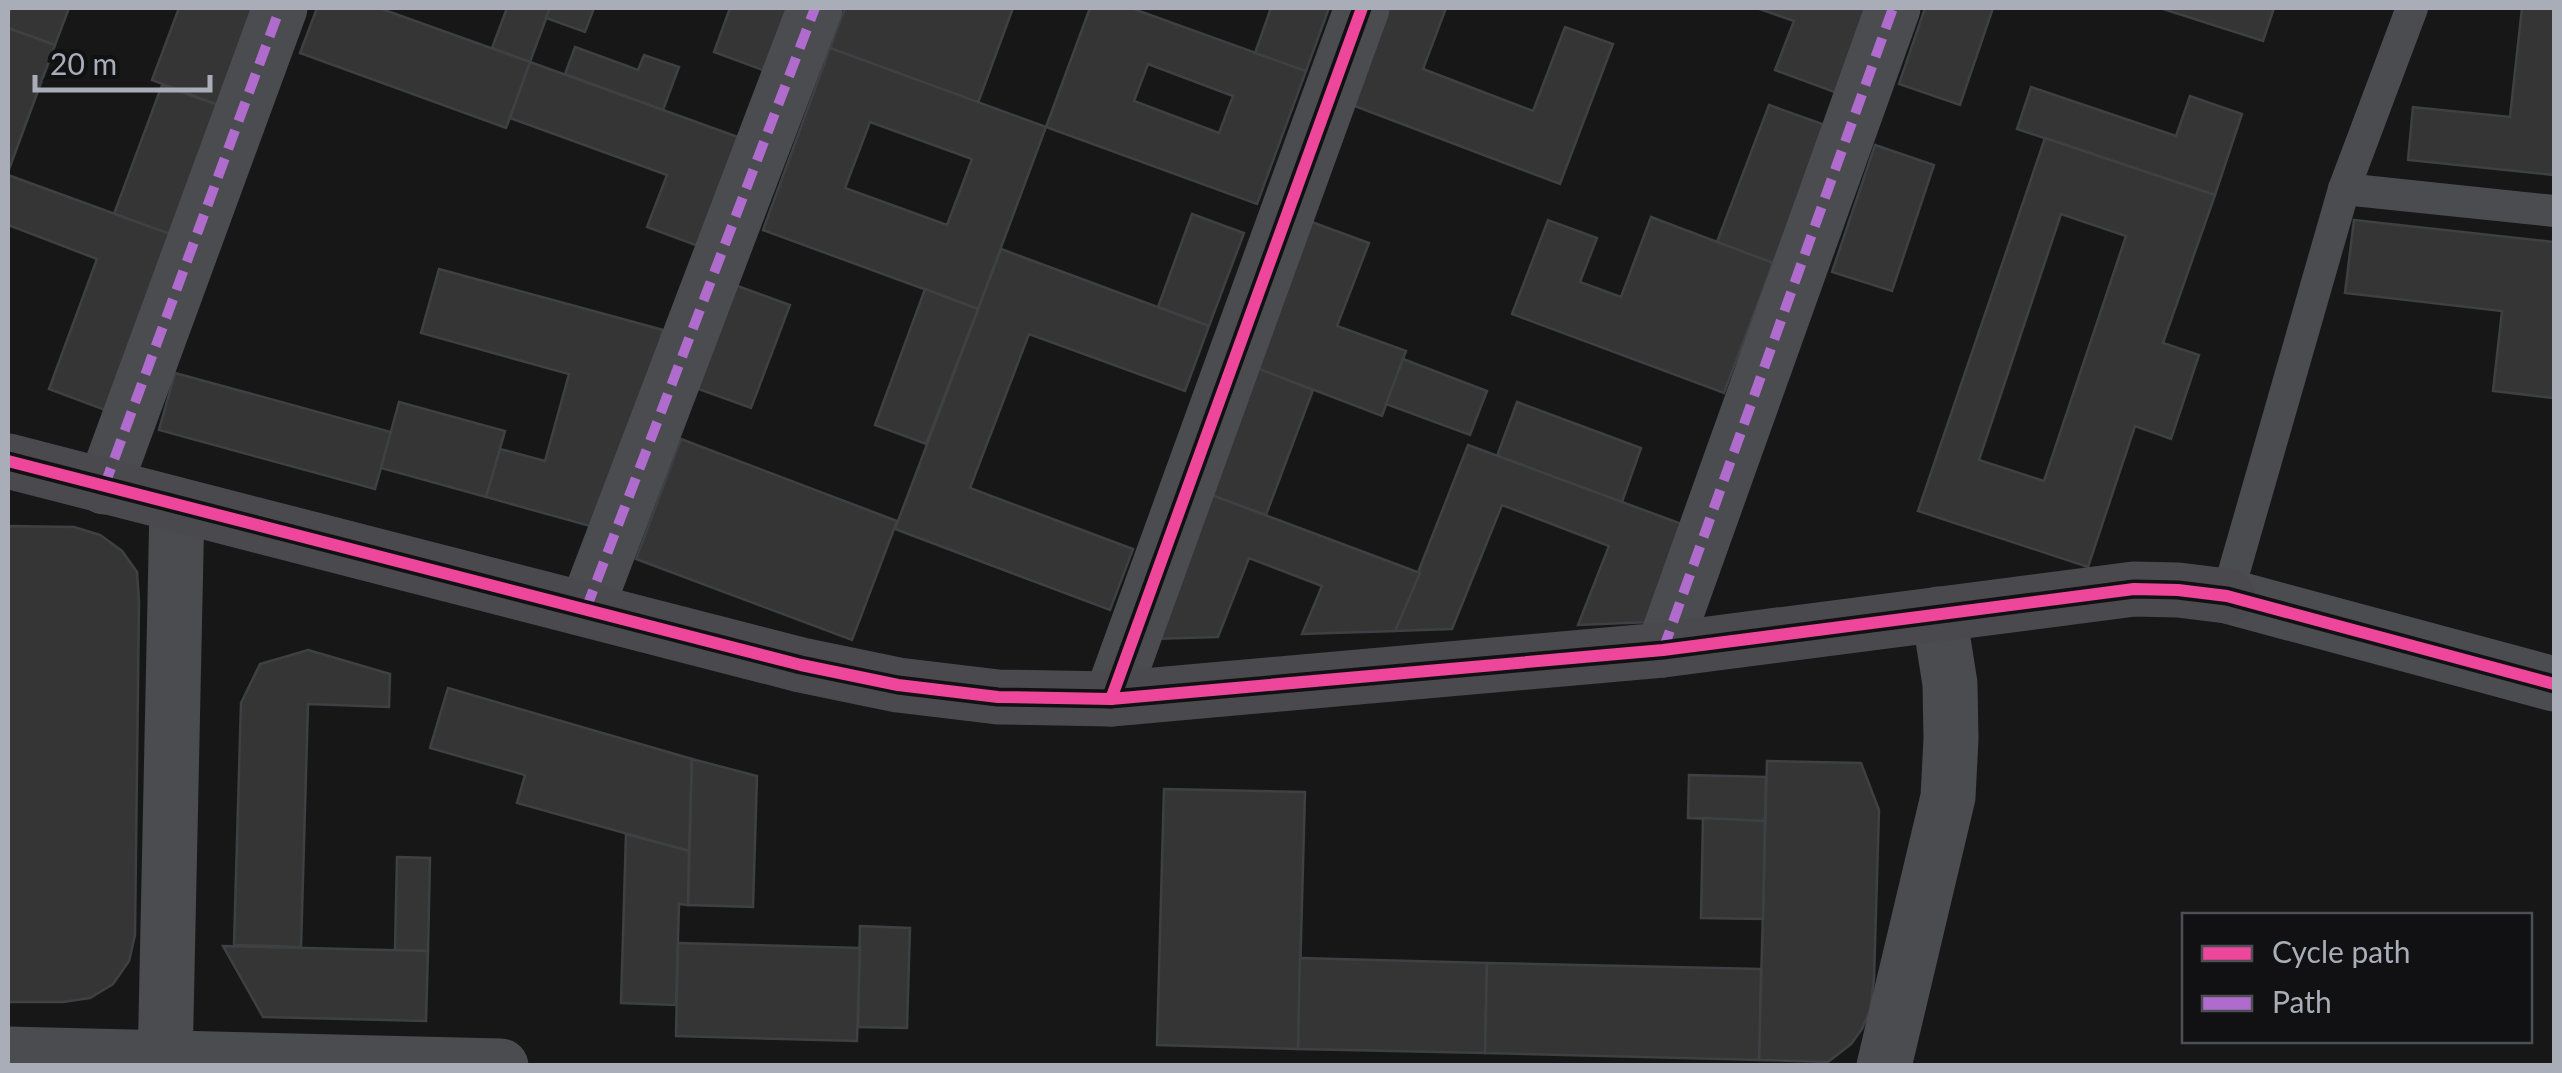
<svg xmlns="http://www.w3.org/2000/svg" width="2562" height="1073" font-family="Lato,sans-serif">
  <rect width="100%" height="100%" fill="#171717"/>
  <g fill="#353536" stroke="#3f4043" stroke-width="2.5" fill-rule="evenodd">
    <polygon points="11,8 69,8 55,45 8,28 8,17"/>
    <polygon points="179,8 255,8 218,105 152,80"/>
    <polygon points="317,8 379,8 530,62 506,128 300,53"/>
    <polygon points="507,8 550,8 530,62 492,48"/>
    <polygon points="550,8 594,8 585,32 546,18"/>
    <polygon points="730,8 791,8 768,72 714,52"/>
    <polygon points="845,8 1013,8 978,103 830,48"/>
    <path d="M1090 8H1131L1306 71 1257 204 1046 127ZM1148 64 1233 96 1219 133 1134 101Z"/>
    <polygon points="1271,8 1329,8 1306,71 1255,53"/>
    <polygon points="1389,8 1446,8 1423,69 1533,111 1565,27 1613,44 1560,184 1352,105"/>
    <polygon points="1757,8 1869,8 1837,93 1775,70 1794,21"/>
    <polygon points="1925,8 1993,8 1960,105 1899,84"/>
    <polygon points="2160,8 2274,8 2263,41"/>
    <polygon points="2522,8 2554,8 2554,175 2408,160 2413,107 2510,117"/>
    <polygon points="8,28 55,45 8,172"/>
    <polygon points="575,47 638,70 644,55 679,67 663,110 565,74"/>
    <path d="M830 48 1046 127 978 309 763 230ZM870 122 972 159 947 225 845 188Z"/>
    <polygon points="530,62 738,137 698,246 647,227 667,175 510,118"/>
    <polygon points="162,85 218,105 170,234 114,214"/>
    <polygon points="2031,87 2176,136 2190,96 2242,114 2215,195 2017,129"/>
    <polygon points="1769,105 1825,125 1773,263 1717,242"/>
    <path d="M2045 138 2215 195 2163 343 2199 355 2171 439 2135 426 2088 567 1918 511ZM2061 214 2126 236 2044 481 1979 460Z"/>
    <polygon points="1875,145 1934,165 1892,291 1832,272"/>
    <polygon points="8,175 170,234 105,410 49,389 97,259 8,225"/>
    <polygon points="1192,214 1244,233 1209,326 1158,307"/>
    <polygon points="1651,217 1773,263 1724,393 1512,314 1548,220 1597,238 1580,282 1621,297"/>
    <polygon points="2354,220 2554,242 2554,398 2493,391 2502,311 2345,293"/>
    <polygon points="1309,221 1369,243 1337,326 1406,351 1382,416 1254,367"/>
    <polygon points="1001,249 1209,326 1185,391 1029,334 970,488 1133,549 1110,610 895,529"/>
    <polygon points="439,269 663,330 608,531 486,497 500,449 545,461 569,374 421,333"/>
    <polygon points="732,284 790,305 751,408 693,387"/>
    <polygon points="925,289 978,309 926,444 875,425"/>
    <polygon points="1403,359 1487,391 1470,435 1386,404"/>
    <polygon points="1254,367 1313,390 1266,515 1206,493"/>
    <polygon points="175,373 391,432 375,489 159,430"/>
    <polygon points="399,402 505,431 486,497 381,468"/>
    <polygon points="1517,402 1641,448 1622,502 1497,456"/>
    <polygon points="681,439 897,521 852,640 636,559"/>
    <polygon points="1468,445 1687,526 1651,622 1578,625 1609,546 1502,505 1452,629 1395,631"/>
    <polygon points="1206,493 1420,573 1395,631 1302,634 1322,586 1249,558 1218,637 1151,639"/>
    <polygon points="8,526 74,527 100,535 122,551 137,572 139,601 135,935 129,961 113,984 90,998 63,1002 8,1002"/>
    <polygon points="308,650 390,674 389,707 308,704 301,947 234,945 241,703 260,664"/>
    <polygon points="448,688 692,759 689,851 517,803 525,775 430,748"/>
    <polygon points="692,759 757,776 753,907 688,905"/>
    <polygon points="1767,761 1861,763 1879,810 1874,979 1870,1010 1862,1029 1851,1044 1828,1062 1759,1060"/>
    <polygon points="1689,775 1766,777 1765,821 1688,818"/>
    <polygon points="1164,789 1305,792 1298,1049 1157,1045"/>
    <polygon points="1703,818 1765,821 1763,919 1701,918"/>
    <polygon points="626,834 689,851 688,905 679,904 676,1005 621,1003"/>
    <polygon points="397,857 430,858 428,951 395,950"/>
    <polygon points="860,926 910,928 907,1028 858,1027"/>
    <polygon points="678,943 860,948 857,1041 676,1036"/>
    <polygon points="223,946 428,951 426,1021 263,1017"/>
    <polygon points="1300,958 1487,963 1485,1053 1298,1049"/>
    <polygon points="1487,963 1761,969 1759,1060 1485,1053"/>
  </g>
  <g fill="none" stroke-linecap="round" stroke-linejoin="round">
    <g stroke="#4b4c50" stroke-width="32">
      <polyline points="2344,189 2554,211"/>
      <polyline points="2227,596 2344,189 2412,8"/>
    </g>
    <g stroke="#4b4c50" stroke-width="55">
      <polyline points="104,487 280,8"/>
      <polyline points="2227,596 2554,684"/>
      <polyline points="586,609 815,8"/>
      <polyline points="1663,650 1893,8"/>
      <polyline points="1111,699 1362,8"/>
      <polyline points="8,1054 501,1066"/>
      <polyline points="165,1066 177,506"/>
      <polyline points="1884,1066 1948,797 1951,739 1950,684 1939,614"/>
    </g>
    <polyline stroke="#4a4a4e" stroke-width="55" points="8,461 801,665 898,685 998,697 1111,699 1663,650 2134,589 2178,590 2227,596"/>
    <g stroke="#b06ccc" stroke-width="10" stroke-dasharray="20 10" stroke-linecap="butt">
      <polyline points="104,487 280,8"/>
      <polyline points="586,609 815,8"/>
      <polyline points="1663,650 1893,8"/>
    </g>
    <defs>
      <g id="cycleway">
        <polyline points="8,461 801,665 898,685 998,697 1111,699 1663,650 2134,589 2178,590 2227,596 2554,684"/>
        <polyline points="1111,699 1362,8"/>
      </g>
    </defs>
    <use href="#cycleway" stroke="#111113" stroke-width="19"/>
    <use href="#cycleway" stroke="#ed469a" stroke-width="12"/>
  </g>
  <rect width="2562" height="1073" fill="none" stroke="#a8adb8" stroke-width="20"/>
  <rect x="2182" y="913" width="350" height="130" fill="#111113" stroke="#4d4f55" stroke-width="2.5"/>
  <rect x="2202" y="946" width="50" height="15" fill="#ed469a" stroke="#4d4f55" stroke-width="2.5"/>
  <text x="2272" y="963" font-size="30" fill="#a8adb8">Cycle path</text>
  <rect x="2202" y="996" width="50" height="15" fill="#b06ccc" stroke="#4d4f55" stroke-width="2.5"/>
  <text x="2272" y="1013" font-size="30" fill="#a8adb8">Path</text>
  <path d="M35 75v15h175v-15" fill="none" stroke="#a8adb8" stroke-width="5"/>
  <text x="50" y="75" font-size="30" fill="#a8adb8" stroke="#111113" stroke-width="8" paint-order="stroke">20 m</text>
</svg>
